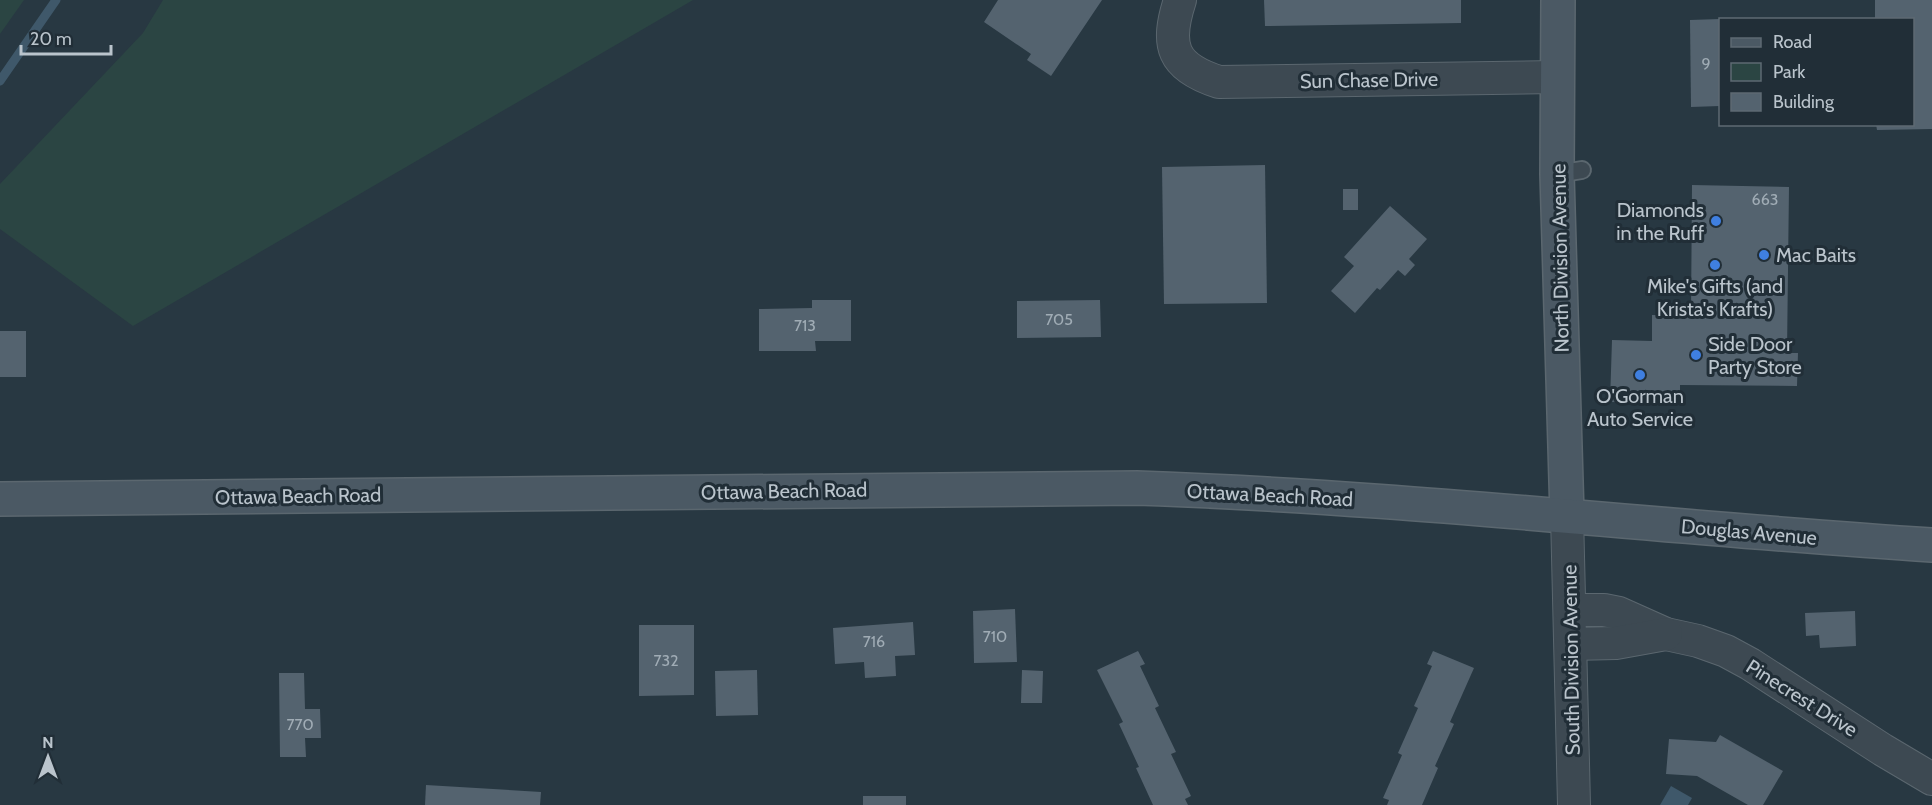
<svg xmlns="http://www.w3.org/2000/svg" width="1932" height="805" font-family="Cabin,sans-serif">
  <rect width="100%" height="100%" fill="#283842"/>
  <g fill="#2b4543">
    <polygon points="0,0 24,0 0,34"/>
    <polygon points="163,0 693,0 133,326 0,229 0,184 143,33"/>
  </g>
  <polygon fill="#3f586a" points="1671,786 1692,798 1688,805 1660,805"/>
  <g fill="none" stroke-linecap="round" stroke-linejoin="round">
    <polyline stroke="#3f586a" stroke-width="9" points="0,81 56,0"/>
  </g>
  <g fill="#54636f">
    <polygon points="998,0 1102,0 1051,76 1027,60 1031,54 984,22"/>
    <polygon points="1264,0 1461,0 1461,23 1265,26"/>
    <polygon points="1875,0 1932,0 1932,129 1877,130 1876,124 1912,124 1912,20 1875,20"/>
    <polygon points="1720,19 1720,106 1691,107 1690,20"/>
    <polygon points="1265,165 1267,303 1164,304 1162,167"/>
    <polygon points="1692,185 1789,187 1787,353 1798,353 1797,386 1680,385 1680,403 1610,402 1612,340 1652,341 1652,315 1691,316"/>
    <rect x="1343" y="189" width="15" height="21"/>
    <polygon points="1390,206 1427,239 1409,259 1415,265 1405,276 1398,270 1380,290 1377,288 1355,313 1331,291 1354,266 1344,257"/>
    <polygon points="812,300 851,300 851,341 815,341 816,351 759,351 759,309 812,308"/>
    <polygon points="1100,300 1101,337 1017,338 1017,301"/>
    <rect x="0" y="331" width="26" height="46"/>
    <polygon points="1015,609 1017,662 974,663 973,611"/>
    <polygon points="1855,611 1856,646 1820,648 1819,635 1806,636 1805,613"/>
    <polygon points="913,622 915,655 895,656 896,676 865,678 864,662 835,664 833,628"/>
    <polygon points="639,625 694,625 694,695 639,696"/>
    <polygon points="1138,651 1145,664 1140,666 1159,706 1155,708 1176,752 1171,754 1191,796 1185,799 1188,805 1153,805 1136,768 1139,767 1119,724 1123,722 1097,670"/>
    <polygon points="1433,651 1474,668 1450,722 1454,724 1435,766 1438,768 1422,805 1387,805 1389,800 1383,798 1402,755 1398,753 1418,708 1414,706 1432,666 1427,664"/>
    <polygon points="757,670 758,715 716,716 715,671"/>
    <polygon points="1022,670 1043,671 1042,703 1021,703"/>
    <polygon points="279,673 304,673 305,709 320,709 321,738 305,738 306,757 280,757"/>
    <polygon points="1720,735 1783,771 1763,805 1748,805 1697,776 1666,774 1669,739 1716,742"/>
    <polygon points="426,785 541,792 540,805 425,805"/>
    <rect x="863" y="796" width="43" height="9"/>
  </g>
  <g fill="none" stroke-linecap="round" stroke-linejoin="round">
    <defs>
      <polyline id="lane" points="1557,174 1582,170"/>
      <g id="street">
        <path d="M1180 0C1165 46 1172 67 1219 82L1556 77"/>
        <polyline points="1567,515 1574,805"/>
        <polyline points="1570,610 1604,610 1619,613 1666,634 1698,641 1726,651 1750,664 1883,750 1932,779"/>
        <polyline points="1571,644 1616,643 1666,634"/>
      </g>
      <g id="secondary">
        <polyline points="1558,0 1557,174 1567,515"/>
        <path d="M0 499 1137 488C1403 497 1667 528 1932 545"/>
      </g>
    </defs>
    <use href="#lane" stroke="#5b676f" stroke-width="20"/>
    <use href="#street" stroke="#5b676f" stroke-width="34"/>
    <use href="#secondary" stroke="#5b676f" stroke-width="36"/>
    <use href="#lane" stroke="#3d4952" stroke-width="16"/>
    <use href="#street" stroke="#3d4952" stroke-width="32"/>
    <use href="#secondary" stroke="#4b5964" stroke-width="33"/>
  </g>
  <g fill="#3f7fe0" stroke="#212e37" stroke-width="2">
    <circle cx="1716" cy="221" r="6"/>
    <circle cx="1764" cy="255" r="6"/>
    <circle cx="1715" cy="265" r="6"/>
    <circle cx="1696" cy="355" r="6"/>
    <circle cx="1640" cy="375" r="6"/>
  </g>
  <g text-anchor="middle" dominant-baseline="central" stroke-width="6" stroke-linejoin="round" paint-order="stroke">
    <g font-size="16" fill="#a0acb5">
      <text x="1706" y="63">9</text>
      <text x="1765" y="199">663</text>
      <text x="1059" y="319">705</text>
      <text x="805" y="325">713</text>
      <text x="995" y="636">710</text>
      <text x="874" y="641">716</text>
      <text x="666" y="660">732</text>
      <text x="300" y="724">770</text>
    </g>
    <g font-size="20" fill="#bac4cc" stroke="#212e37">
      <text transform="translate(1369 80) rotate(-1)">Sun Chase Drive</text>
      <text transform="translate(1560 258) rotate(-91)">North Division Avenue</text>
      <text transform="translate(784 491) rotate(-1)">Ottawa Beach Road</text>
      <text transform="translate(1270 495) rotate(3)">Ottawa Beach Road</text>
      <text transform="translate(298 496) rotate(-1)">Ottawa Beach Road</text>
      <text transform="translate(1749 532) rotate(5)">Douglas Avenue</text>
      <text transform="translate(1571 660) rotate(-91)">South Division Avenue</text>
      <text transform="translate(1802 698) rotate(32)">Pinecrest Drive</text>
    </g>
    <g font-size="20" fill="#bac4cc" stroke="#212e37" text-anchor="start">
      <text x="1704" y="210" text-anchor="end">Diamonds<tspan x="1704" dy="23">in the Ruff</tspan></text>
      <text x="1776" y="255">Mac Baits</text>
      <text x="1715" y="286" text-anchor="middle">Mike's Gifts (and<tspan x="1715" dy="23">Krista's Krafts)</tspan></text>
      <text x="1708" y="344">Side Door<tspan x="1708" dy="23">Party Store</tspan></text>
      <text x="1640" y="396" text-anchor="middle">O'Gorman<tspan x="1640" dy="23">Auto Service</tspan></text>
    </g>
  </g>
  <rect x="1719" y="18" width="195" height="108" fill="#212e37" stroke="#5e6a73" stroke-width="1.5"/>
  <rect x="1731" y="38" width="30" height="9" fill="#4b5964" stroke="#5e6a73" stroke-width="1.5"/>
  <text x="1773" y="48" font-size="18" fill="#bac4cc">Road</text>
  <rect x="1731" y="63" width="30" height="18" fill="#2b4543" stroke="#5e6a73" stroke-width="1.5"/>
  <text x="1773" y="78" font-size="18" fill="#bac4cc">Park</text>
  <rect x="1731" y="93" width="30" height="18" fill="#54636f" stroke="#5e6a73" stroke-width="1.5"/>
  <text x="1773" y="108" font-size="18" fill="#bac4cc">Building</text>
  <g transform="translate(48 757)" stroke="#212e37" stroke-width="4.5" paint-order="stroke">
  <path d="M0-4.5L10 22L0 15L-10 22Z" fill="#bac4cc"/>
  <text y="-9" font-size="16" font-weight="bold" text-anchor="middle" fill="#bac4cc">N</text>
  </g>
  <path d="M21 45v9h90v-9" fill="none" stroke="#bac4cc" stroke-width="3"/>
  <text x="30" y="45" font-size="18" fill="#bac4cc" stroke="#212e37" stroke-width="4.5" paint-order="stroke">20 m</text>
</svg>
